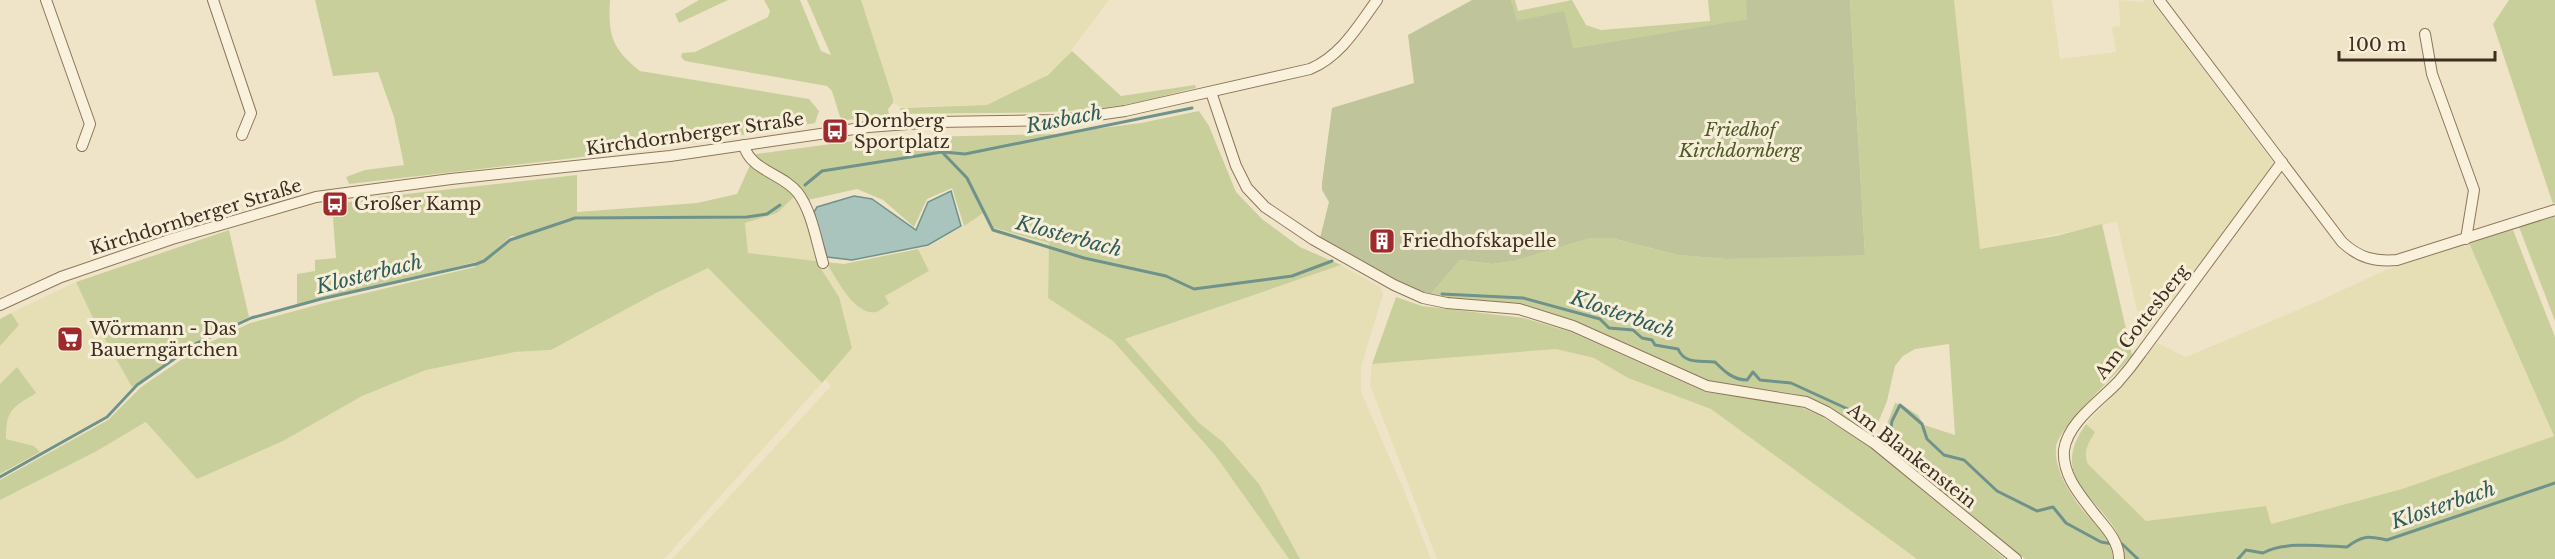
<svg xmlns="http://www.w3.org/2000/svg" width="2555" height="559" font-family="'Libre Baskerville',serif">
  <rect width="100%" height="100%" fill="#f0e4c8"/>
  <g fill="#e6deb5">
    <polygon points="861,0 1109,0 1060,65 1032,85 987,105 900,107 893,103"/>
    <polygon points="1954,0 2052,0 2060,59 2116,52 2112,27 2120,26 2119,0 2143,2 2144,0 2151,0 2275,165 2143,337 2117,222 1980,250"/>
    <polygon points="795,196 802,206 816,261 748,254 745,222 777,213"/>
    <polygon points="986,212 994,228 1049,243 1048,298 1113,341 1215,455 1289,559 672,559 831,386 825,379 852,348 819,264 826,262 855,305 884,296 929,271 918,249 930,246"/>
    <polygon points="2469,243 2554,436 2402,489 2270,524 2266,506 2146,521 2088,464 2085,456 2087,446 2095,432 2086,424 2121,387 2157,343 2186,357 2321,300 2386,270"/>
    <polygon points="1341,265 1380,287 1383,294 1361,367 1361,392 1406,495 1431,559 1300,559 1259,484 1223,442 1198,422 1125,339"/>
    <polygon points="708,268 822,383 664,559 0,559 0,500 95,452 147,422 283,441 362,396 426,370 515,352 551,350 656,293"/>
    <polygon points="76,282 93,318 132,387 105,416 40,452 34,446 6,439 6,420 11,408 17,367 0,384 0,346 19,325 11,313"/>
    <polygon points="1556,349 1594,358 1628,378 1711,409 1917,559 1437,559 1370,385 1372,364"/>
  </g>
  <g fill="#c9cf9b">
    <path d="M315 0H610C608 36 612 48 640 71L809 99 819 111 815 123C661 150 505 166 349 184L346 177 365 170 404 165 394 117 378 72 333 76Z"/>
    <polygon points="699,0 728,0 679,23 675,14"/>
    <polygon points="764,0 800,0 821,51 831,55 807,0 861,0 893,99 893,103 888,109 889,115 847,120 840,117 832,91 827,86 685,61 681,57 682,53 695,52 768,17 770,11"/>
    <polygon points="1511,0 1515,0 1518,11 1572,0 1586,25 1601,30 1710,21 1708,0 1746,0 1748,19 1573,48 1516,21"/>
    <path d="M1850 0H1954L1980 249 2056 236 2102 224 2132 355C2116 376 2059 426 2056 447 2054 471 2071 495 2085 513 2097 526 2112 540 2113 559H2025L1880 442 1895 403 1902 405 1918 415 1924 425 1955 435 1949 344 1915 349 1903 356 1895 366 1887 401 1873 435 1822 403 1796 394 1708 381 1574 321 1519 305 1451 298 1431 294 1460 260 1492 264 1514 261 1591 238H1611L1678 255 1726 259 1865 254Z"/>
    <polygon points="2509,0 2555,0 2555,203 2553,204 2493,24"/>
    <path d="M1072 51 1121 96 1195 85 1196 88C1172 93 1148 101 1123 105 1051 116 975 112 901 114L900 108 987 105 1048 75Z"/>
    <polygon points="1199,111 1209,126 1236,192 1262,219 1300,247 1341,265 1125,339 1198,422 1223,442 1259,484 1300,559 1289,559 1215,455 1113,341 1048,298 1049,243 994,228 985,212 964,226 952,188 927,199 914,227 883,200 857,189 808,200 754,157 756,154 876,138 1055,134 1141,123"/>
    <path d="M751 163 790 189 795 196 777 213 745 223 748 253 816 261 839 297 852 348 822 383 708 268 656 293 551 350 515 352 426 370 362 396 283 441 197 479 146 422 95 452 0 500V480L108 420 141 387 200 347 250 323 324 303 475 267 474 265C493 261 502 240 520 237L576 218H569L520 236H511L484 260 297 305V274L315 271V260L336 258 332 205 379 197 577 175V212L697 203 737 194Z"/>
    <polygon points="2555,216 2555,321 2519,227"/>
    <polygon points="229,230 249,317 197,342 132,387 93,318 76,282"/>
    <path d="M2513 230 2555 337V559H2124C2125 505 2039 489 2086 424L2095 432C2088 444 2083 451 2088 464L2146 521 2266 506 2271 524 2402 489 2554 436 2469 243Z"/>
    <path d="M918 249 929 271 885 296 889 304C885 306 880 311 876 312 854 316 836 277 826 262L844 264Z"/>
    <polygon points="1396,297 1422,306 1524,318 1571,332 1705,392 1798,406 1821,416 1872,448 2005,559 1917,559 1711,409 1628,378 1594,358 1556,349 1372,364"/>
    <polygon points="11,313 19,325 0,346 0,319"/>
    <path d="M17 367 36 393C12 408 6 409 6 439L34 446 40 452 0 474V384Z"/>
  </g>
  <polygon fill="#bfc49a" points="1511,0 1517,21 1564,11 1573,48 1747,19 1746,0 1850,0 1865,255 1726,259 1678,255 1611,238 1591,238 1514,261 1492,264 1460,260 1431,294 1408,287 1320,238 1329,202 1322,190 1322,183 1332,108 1414,83 1408,35 1472,0"/>
  <polygon fill="#a9c4bc" stroke="#6f938a" stroke-width="1.5" points="951,191 961,226 928,245 852,260 827,257 814,212 817,207 854,196 872,199 916,230 928,202"/>
  <g fill="none" stroke-linecap="round" stroke-linejoin="round">
    <g stroke="#6f938a" stroke-width="3">
      <polyline points="943,152 965,154 1192,108"/>
      <polyline points="805,185 822,171 942,152 967,178 993,230 1084,258 1166,276 1194,289 1292,276 1332,261"/>
      <path d="M1442 294 1523 298 1600 319 1609 328 1633 330 1642 338 1652 340 1655 345 1678 349C1685 365 1701 360 1715 362 1724 371 1733 380 1747 380L1753 372 1760 380 1791 383 1850 410 1874 427"/>
      <polyline points="1883,431 1890,433 1892,421 1900,405 1922,424 1927,439 1944,455 1964,460 1997,491 2037,511 2053,507 2066,523 2101,542 2113,544"/>
      <polyline points="0,477 107,417 137,385 197,343 251,318 321,299 476,264 484,261 510,240 575,218 747,217 767,214 780,205"/>
      <polyline points="2119,545 2122,544 2138,559"/>
      <path d="M2238 559 2246 550 2263 553C2284 541 2324 546 2347 547 2363 535 2368 536 2387 540L2555 483"/>
    </g>
    <defs>
      <g id="minor">
        <polyline points="46,0 90,124 82,146"/>
        <polyline points="213,0 251,113 242,135"/>
        <path d="M2159 0 2342 242C2359 258 2375 262 2397 260L2555 210"/>
        <polyline points="2425,34 2432,74 2474,190 2466,239"/>
        <polyline points="1211,92 1236,166 1247,188 1265,207 1314,240 1394,285 1423,298 1447,303 1519,309 1573,326 1707,386 1806,402 1827,412 1874,443 2016,559"/>
        <path d="M744 145C749 170 784 174 798 193 812 212 816 240 823 263"/>
        <path d="M0 305 61 277 172 239 316 197 451 179 670 156 868 127 935 122 1057 120 1090 116 1125 111 1310 69C1341 56 1358 26 1377 0"/>
        <path d="M2119 559C2119 540 2104 526 2093 512 2079 494 2062 474 2064 450 2068 422 2100 401 2118 382 2126 373 2134 363 2141 353L2282 162"/>
      </g>
    </defs>
    <use href="#minor" stroke="#8d765c" stroke-width="12"/>
    <use href="#minor" stroke="#faf1dc" stroke-width="10"/>
  </g>
  <defs>
    <symbol id="bus-square" viewBox="-11 -11 22 22"><rect x="-9" y="-9" width="18" height="18" rx="4" fill="#9e2a2b" stroke="#f7eed8"/><path d="M-5-6H5V4H4V6H2V4H-2V6H-4V4H-5ZM-3.5-4V0h7V-4ZM-3.5 1.2v1.5H-2V1.2ZM2 1.2v1.5H3.5V1.2Z" fill="#fff"/></symbol>
    <symbol id="building-square" viewBox="-11 -11 22 22"><rect x="-9" y="-9" width="18" height="18" rx="4" fill="#9e2a2b" stroke="#f7eed8"/><path d="M-4-6H4V6H1V3H-1V6H-4ZM-2.5-4.3h1.7v1.8h-1.7ZM.8-4.3h1.7v1.8H.8ZM-2.5-1h1.7V.8h-1.7ZM.8-1h1.7V.8H.8Z" fill="#fff"/></symbol>
    <symbol id="supermarket-square" viewBox="-11 -11 22 22"><rect x="-9" y="-9" width="18" height="18" rx="4" fill="#9e2a2b" stroke="#f7eed8"/><path d="M-6-5.5h2.5l.6 2H6L4.5 2H-2.5L-4.4-4H-6ZM-1.5 3.2a1.3 1.3 0 1 0 .1 0ZM3 3.2a1.3 1.3 0 1 0 .1 0Z" fill="#fff"/></symbol>
  </defs>
  <g fill-rule="evenodd">
    <use href="#bus-square" x="820" y="116" width="30" height="30"/>
    <use href="#bus-square" x="320" y="189" width="30" height="30"/>
    <use href="#building-square" x="1367" y="226" width="30" height="30"/>
    <use href="#supermarket-square" x="55" y="324" width="30" height="30"/>
  </g>
  <g text-anchor="middle" dominant-baseline="central" stroke-width="6" stroke-linejoin="round" paint-order="stroke">
    <g font-size="18" fill="#3d2e20" stroke="#f7eed8" text-anchor="start">
      <text x="854" y="121">Dornberg<tspan x="854" dy="21">Sportplatz</tspan></text>
      <text x="354" y="204">Großer Kamp</text>
      <text x="1402" y="241">Friedhofskapelle</text>
      <text x="90" y="329">Wörmann - Das<tspan x="90" dy="21">Bauerngärtchen</tspan></text>
    </g>
    <g font-size="18" font-style="italic" fill="#4d5a26" stroke="#f7eed8">
      <text x="1740" y="130">Friedhof<tspan x="1740" dy="21">Kirchdornberg</tspan></text>
    </g>
    <g font-size="18" fill="#3d2e20" stroke="#f7eed8">
      <text transform="translate(695 134) rotate(-8)">Kirchdornberger Straße</text>
      <text transform="translate(196 217) rotate(-17)">Kirchdornberger Straße</text>
      <text transform="translate(2142 322) rotate(-52)">Am Gottesberg</text>
      <text transform="translate(1912 456) rotate(38)">Am Blankenstein</text>
    </g>
    <g font-size="20" font-style="italic" fill="#2f5d5a" stroke="#f7eed8">
      <text transform="translate(1064 119) rotate(-11)">Rusbach</text>
      <text transform="translate(1069 236) rotate(15)">Klosterbach</text>
      <text transform="translate(369 274) rotate(-14)">Klosterbach</text>
      <text transform="translate(1623 314) rotate(19)">Klosterbach</text>
      <text transform="translate(2443 505) rotate(-19)">Klosterbach</text>
    </g>
  </g>
  <path d="M2339 51v9h156v-9" fill="none" stroke="#3d2e20" stroke-width="3"/>
  <text x="2348" y="51" font-size="18" fill="#3d2e20" stroke="#f7eed8" stroke-width="4.5" paint-order="stroke">100 m</text>
</svg>
